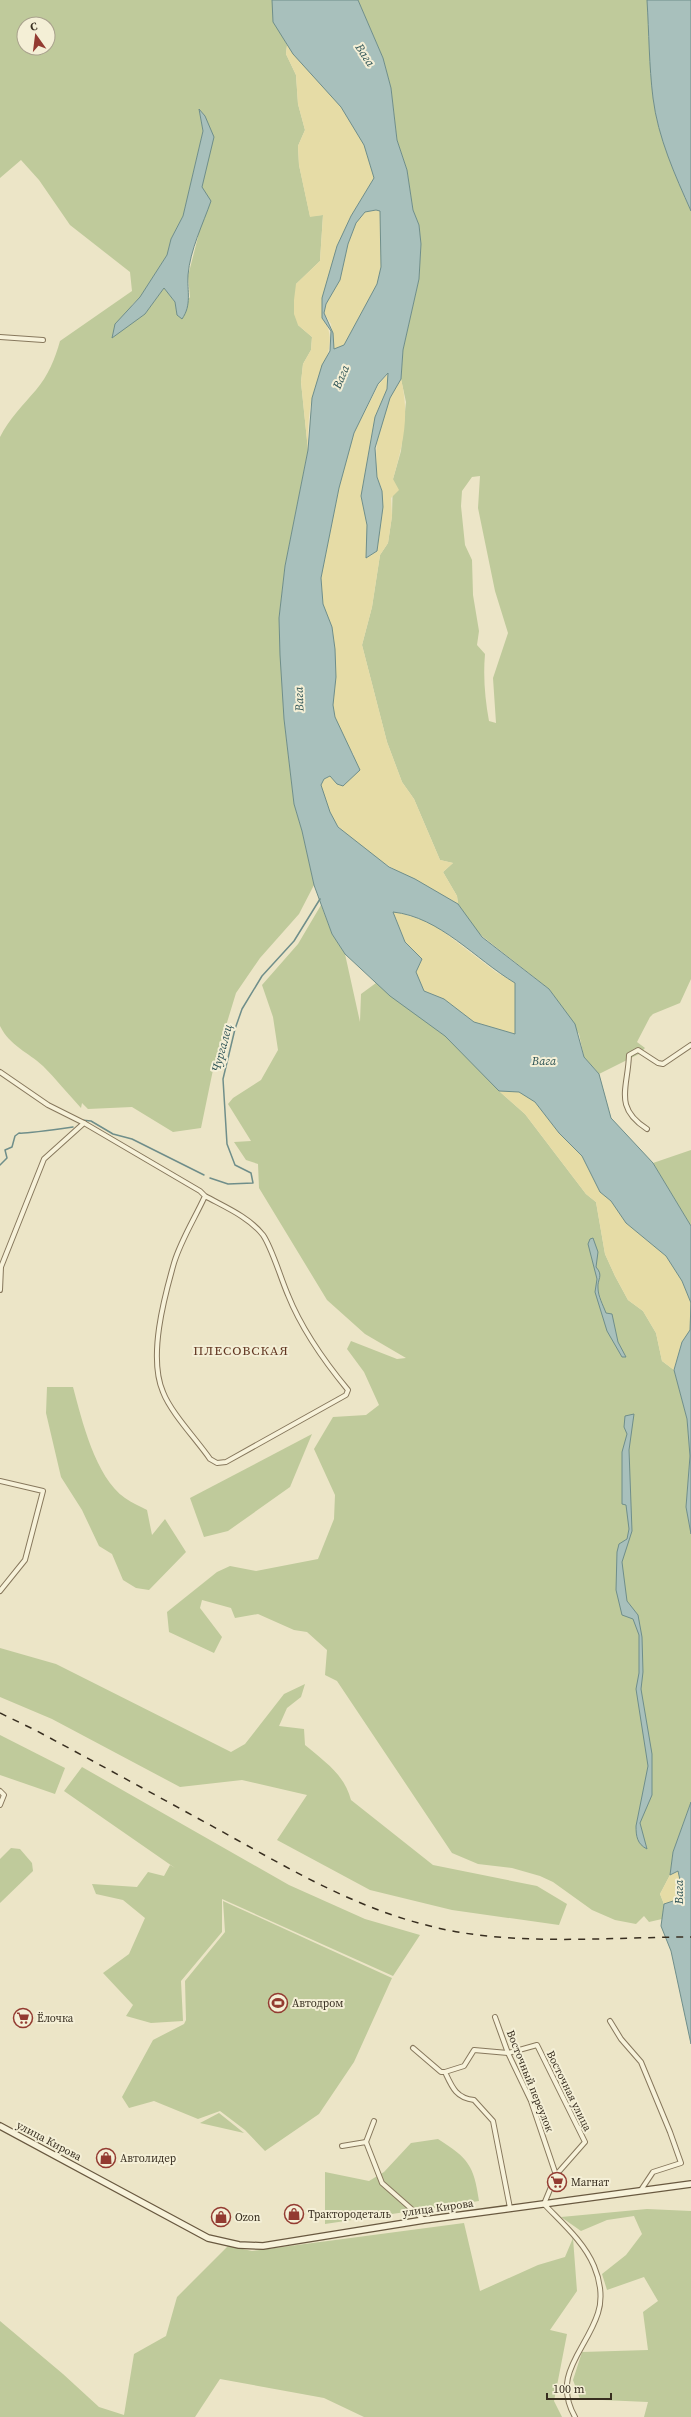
<svg xmlns="http://www.w3.org/2000/svg" width="691" height="2417" font-family="'Source Serif 4',serif">
  <rect width="100%" height="100%" fill="#ece5c7"/>
  <g fill="#bfca9b" fill-rule="evenodd">
    <path d="M0 0H272L282 36 287 45 286 54 296 75 298 104 305 130 298 146 299 165 310 216 323 215 320 261 296 284 298 325 312 337 311 350 303 364 301 382 308 450 285 566 279 618 284 719 294 804 302 831 314 885 299 914 260 958 236 993 214 1065 201 1128 173 1132 132 1107 88 1109 82 1103 81 1108C68 1094 56 1079 43 1066 28 1052 10 1046 0 1026V437C9 419 23 405 36 390 48 376 55 359 60 341L132 291 130 272 70 225 39 180 21 160 0 178ZM24 24H48V48H24ZM199 109 205 116 208 125 206 167 202 187 198 237 188 276 190 297 177 315 175 302 164 288 145 314 126 327 132 305 140 297 167 255 171 239 183 216 203 131Z"/>
    <path d="M358 0H647C649 32 649 66 653 98 658 138 675 175 691 211V979L680 1003 653 1014 650 1017 637 1042 645 1048 639 1054 599 1074 584 1057 579 1034 562 1007 549 989 477 932 458 904 457 896 443 872 453 863 440 860 414 799 402 782 387 742 362 645 372 607 380 555 388 543 392 516 393 479 401 451 406 402 401 379 403 350 419 279 421 244 419 225 413 210 407 170 397 140 391 88 383 58ZM480 476 478 508 495 591 508 633 493 678 496 723 489 721C485 699 483 677 485 654L477 645 479 631 473 595 472 560 465 545 461 506 462 491 472 477Z"/>
    <polygon points="321,905 332,934 345,954 360,1022 361,994 376,983 445,1036 469,1058 499,1091 525,1114 586,1194 596,1202 605,1254 615,1276 628,1300 643,1311 656,1333 662,1361 674,1370 687,1419 690,1456 686,1507 691,1534 691,1802 673,1852 670,1875 660,1894 664,1904 662,1919 649,1922 644,1916 636,1924 615,1920 592,1910 553,1882 540,1876 512,1868 478,1864 452,1853 337,1681 325,1675 327,1650 307,1632 294,1630 258,1614 235,1618 231,1608 202,1600 200,1608 222,1637 214,1653 169,1632 167,1612 217,1572 230,1566 256,1571 318,1559 334,1519 335,1495 314,1449 333,1417 366,1415 379,1405 364,1372 347,1349 351,1341 397,1359 406,1358 365,1334 327,1300 259,1188 258,1164 246,1160 234,1142 251,1141 228,1104 233,1098 261,1080 278,1050 273,1017 262,985 298,944"/>
    <polygon points="691,1150 691,1226 653,1163"/>
    <path d="M47 1387H73C82 1420 95 1477 125 1498 132 1503 140 1506 147 1510L152 1535 165 1519 186 1552 149 1590 136 1588 123 1580 112 1554 99 1546 82 1510 61 1477 46 1413Z"/>
    <polygon points="312,1434 290,1487 228,1531 204,1537 190,1498"/>
    <path d="M0 1648 56 1664 231 1752 245 1744 284 1694 305 1684 301 1697 287 1708 279 1726 304 1729 305 1745C325 1762 344 1774 351 1800L433 1865 537 1886 567 1904 559 1925 452 1910 370 1890 277 1840 307 1795 242 1780 180 1787 52 1719 0 1697Z"/>
    <polygon points="0,1735 65,1768 55,1794 0,1775"/>
    <polygon points="82,1767 289,1885 365,1919 420,1935 393,1976 222,1899 222,1932 181,1981 183,2021 151,2023 126,2016 133,2005 103,1973 129,1954 145,1918 123,1900 96,1894 92,1884 137,1887 148,1872 164,1876 170,1865 175,1868 64,1791"/>
    <polygon points="11,1848 20,1849 32,1863 33,1871 0,1903 0,1859"/>
    <polygon points="223,1901 392,1978 354,2062 319,2114 265,2151 245,2130 220,2111 198,2119 154,2101 129,2108 122,2097 153,2040 184,2024 186,2020 185,1981 225,1932"/>
    <polygon points="219,2113 244,2133 200,2123"/>
    <path d="M438 2139C468 2158 474 2165 479 2201L325 2224V2172L369 2181 384 2172 411 2143Z"/>
    <polygon points="647,2209 691,2211 691,2417 644,2417 648,2402 580,2399 573,2380 582,2352 648,2350 643,2312 658,2301 644,2277 607,2290 602,2274 626,2255 642,2234 634,2216 607,2220 581,2231 561,2217"/>
    <polygon points="464,2223 480,2291 538,2265 565,2257 573,2238 577,2291 550,2330 567,2334 554,2401 562,2417 364,2417 324,2398 220,2379 195,2417 0,2417 0,2321 63,2374 99,2407 124,2415 134,2354 166,2336 177,2297 228,2246 252,2251"/>
  </g>
  <g fill="#e6dca6">
    <path d="M287 45 341 107 364 145 374 178 351 216 337 246 322 318C342 342 318 372 312 398 308 415 308 433 308 450L301 382 303 364 311 350 312 337 298 325 294 314V300L296 284 320 261 323 215 310 217 299 165 298 146 305 130 298 104 296 75 286 54Z"/>
    <polygon points="376,210 380,211 381,267 377,284 344,345 334,349 331,324 324,313 326,304 340,280 348,244 356,223 365,212"/>
    <path d="M389 373 387 389 375 417 361 496 367 525V558L377 551C379 532 383 511 382 493 382 487 378 481 377 475 374 444 380 404 401 379 410 416 403 444 393 479L399 490 391 498 392 516 388 543 380 555 372 607 362 645 387 742 402 782 414 799 440 860 453 863 443 872 457 896 458 904C417 880 371 862 339 827 329 816 326 799 321 785L324 779 331 776 337 784 354 755 342 736 335 717 333 705 336 677 335 649 332 627 323 604 321 578 339 488 354 433 379 384Z"/>
    <polygon points="393,911 432,923 496,972 515,983 515,1034 474,1022 444,999 424,991 416,972 422,959 405,942"/>
    <polygon points="499,1091 519,1092 535,1102 559,1133 582,1156 600,1192 611,1201 626,1223 666,1256 682,1281 691,1303 690,1330 682,1342 674,1370 662,1361 656,1333 643,1311 628,1300 615,1276 605,1254 596,1202 586,1194 525,1114"/>
    <polygon points="678,1871 680,1880 676,1900 664,1904 660,1894 670,1875"/>
  </g>
  <g fill="#a8c0bc" stroke="#6f8e8a" fill-rule="evenodd">
    <path d="M272 0H358L383 58 391 88 397 140 407 170 413 210 419 225 421 244 419 279 403 350 401 379 390 398 375 448 377 477 382 491 383 507 377 551 366 558 367 525 361 496 375 417 387 389 388 373 378 384 354 433 339 488 321 578 323 604 332 627 335 649 336 677 333 705 335 717 360 770 343 786 337 784 330 776 324 779 321 785 330 812 338 827 389 867 415 879 458 904 482 937 549 989 575 1024 584 1057 599 1074 611 1118 653 1163 691 1226V1534L686 1507 690 1456 687 1419 674 1370 682 1342 690 1330 691 1303 682 1281 666 1256 626 1223 611 1201 600 1192 582 1156 559 1133 535 1102 519 1092 499 1091 445 1036 390 996 345 954 332 934 314 885 302 831 294 804 284 719 280 655 279 618 285 566 308 450 312 398 322 365 330 351 331 331 322 318V298L337 246 351 216 374 178 364 145 341 107 293 54 273 22ZM376 210 380 211 381 267 377 284 344 345 334 349 333 333 324 313 326 304 340 280 348 244 356 223 365 212ZM393 912C440 917 475 959 515 983V1034L474 1022 444 999 424 991 416 972 422 959 405 942Z"/>
    <path d="M647 0H691V211C675 175 658 138 653 98 649 66 649 32 647 0Z"/>
    <path d="M199 109 205 116 214 137 202 187 211 201C203 224 190 250 188 275 187 291 192 305 182 319L177 315 175 302 164 288 145 314 112 338 115 324 140 297 167 255 171 239 183 216 203 131Z"/>
    <path d="M593 1238 598 1252 596 1267C604 1276 597 1279 598 1288 598 1296 603 1305 606 1313L612 1314 618 1342 626 1357H622L607 1331 595 1292 597 1279 588 1244 590 1239Z"/>
    <path d="M634 1414 629 1450 632 1531 622 1562 627 1601 638 1615 642 1637 643 1672 641 1689 652 1754V1795L640 1823 647 1849C637 1844 636 1836 636 1826L648 1766 636 1689 639 1673V1635L633 1619 622 1615 616 1590 617 1552 619 1544 627 1539 629 1529 626 1505 622 1504V1452L627 1434 624 1427 625 1416Z"/>
    <polygon points="691,1802 691,2044 671,1951 661,1926 664,1904 676,1900 680,1880 678,1871 670,1875 673,1852"/>
  </g>
  <g fill="none" stroke-linecap="round" stroke-linejoin="round">
    <g stroke="#6f8e8a" stroke-width="1.5">
      <polyline points="81,1120 91,1121 113,1134 132,1139 204,1175"/>
      <path d="M0 1165 7 1158 5 1150 12 1147 15 1136 19 1133C22 1134 66 1128 73 1127"/>
      <polyline points="210,1178 228,1184 253,1183 251,1173 235,1165 227,1144 223,1079 235,1029 242,1009 262,976 294,941 320,899"/>
    </g>
    <defs>
      <g id="street">
        <polyline points="0,337 43,340"/>
        <polyline points="0,1072 48,1105 84,1123"/>
        <path d="M647 1129C613 1107 628 1088 629 1055L638 1050 658 1063 663 1064 691 1045"/>
        <path d="M0 1290 1 1267 44 1159 84 1123 200 1191 205 1196C195 1218 181 1240 174 1263 164 1298 148 1357 163 1392 171 1413 197 1440 210 1459L217 1463 226 1462 346 1395 348 1390C324 1361 302 1330 288 1295 281 1279 272 1248 263 1235 249 1217 225 1207 205 1196"/>
        <polyline points="0,1481 43,1491 25,1560 0,1591"/>
        <polyline points="0,1791 4,1795 0,1805"/>
        <polyline points="495,2017 508,2053 531,2101 556,2175"/>
        <polyline points="610,2021 621,2039 641,2062 670,2132 681,2163 653,2172 641,2190"/>
        <polyline points="413,2048 441,2072 445,2072"/>
        <polyline points="366,2142 374,2121"/>
        <polyline points="342,2146 366,2142 382,2183 424,2220"/>
        <path d="M510 2208 493 2121 474 2100C456 2098 452 2087 445 2072L464 2066 474 2050 508 2053 537 2045 585 2142 556 2175 544 2204C562 2223 584 2242 594 2266 600 2280 603 2298 598 2313 586 2351 551 2374 575 2417"/>
      </g>
      <polyline id="secondary" points="0,2126 208,2238 239,2245 263,2246 424,2220 691,2184"/>
    </defs>
    <use href="#street" stroke="#87785d" stroke-width="6"/>
    <use href="#secondary" stroke="#695940" stroke-width="8"/>
    <use href="#street" stroke="#f7f2da" stroke-width="4"/>
    <use href="#secondary" stroke="#f7f2da" stroke-width="5.5"/>
    <path stroke="#382e20" stroke-width="1.5" stroke-dasharray="7 7" stroke-linecap="butt" d="M0 1713 35 1730C97 1763 159 1797 221 1831 288 1868 355 1908 430 1926 510 1947 608 1937 691 1937"/>
  </g>
  <defs>
    <symbol id="stadium-ring" viewBox="-11 -11 22 22"><circle r="9.5" fill="#f4efd6" stroke="#933b31" stroke-width="1.5"/><path d="M0-5a6.5 5 0 1 0 0 10a6.5 5 0 1 0 0-10ZM-3.5-1.8h7v3.6h-7Z" fill="#933b31"/></symbol>
    <symbol id="supermarket-ring" viewBox="-11 -11 22 22"><circle r="9.5" fill="#f4efd6" stroke="#933b31" stroke-width="1.5"/><path d="M-6-5.5h2.5l.6 2H6L4.5 2H-2.5L-4.4-4H-6ZM-1.5 3.2a1.3 1.3 0 1 0 .1 0ZM3 3.2a1.3 1.3 0 1 0 .1 0Z" fill="#933b31"/></symbol>
    <symbol id="shop-ring" viewBox="-11 -11 22 22"><circle r="9.5" fill="#f4efd6" stroke="#933b31" stroke-width="1.5"/><path d="M-5-2.5h2.3a2.7 3.5 0 0 1 5.4 0H5L5.5 6h-11ZM-1.5-2.5h3a1.5 2.3 0 0 0-3 0Z" fill="#933b31"/></symbol>
  </defs>
  <g fill-rule="evenodd">
    <use href="#stadium-ring" x="267" y="1992" width="22" height="22"/>
    <use href="#supermarket-ring" x="12" y="2007" width="22" height="22"/>
    <use href="#shop-ring" x="95" y="2147" width="22" height="22"/>
    <use href="#supermarket-ring" x="546" y="2171" width="22" height="22"/>
    <use href="#shop-ring" x="283" y="2203" width="22" height="22"/>
    <use href="#shop-ring" x="210" y="2206" width="22" height="22"/>
  </g>
  <g text-anchor="middle" dominant-baseline="central" stroke-width="4" stroke-linejoin="round" paint-order="stroke">
    <g font-size="11" fill="#382e20" stroke="#f4efd6" text-anchor="start">
      <text x="292" y="2003">Автодром</text>
      <text x="37" y="2018">Ёлочка</text>
      <text x="120" y="2158">Автолидер</text>
      <text x="571" y="2182">Магнат</text>
      <text x="308" y="2214">Трактородеталь</text>
      <text x="235" y="2217">Ozon</text>
    </g>
    <g font-size="11" fill="#382e20" stroke="#f4efd6">
      <text transform="translate(530 2081) rotate(68)">Восточный переулок</text>
      <text transform="translate(569 2091) rotate(64)">Восточная улица</text>
      <text transform="translate(49 2141) rotate(28)">улица Кирова</text>
      <text transform="translate(438 2208) rotate(-8)">улица Кирова</text>
    </g>
    <g font-size="12" font-style="italic" fill="#305557" stroke="#f4efd6">
      <text transform="translate(365 55) rotate(57)">Вага</text>
      <text transform="translate(341 377) rotate(-67)">Вага</text>
      <text transform="translate(299 699) rotate(-92)">Вага</text>
      <text transform="translate(222 1048) rotate(-75)">Чургалец</text>
      <text x="544" y="1061">Вага</text>
      <text transform="translate(679 1892) rotate(-90)">Вага</text>
    </g>
    <g font-size="13" letter-spacing="1" fill="#623722" stroke="#f4efd6">
      <text x="241" y="1350">ПЛЕСОВСКАЯ</text>
    </g>
  </g>
  <g transform="translate(36 36) rotate(346)"><circle r="19" fill="#f4efd6" stroke="#a9a28d"/>
  <path d="M0-3L7 15L0 10L-7 15Z" fill="#933b31"/>
  <text y="-6" font-size="11" font-weight="bold" text-anchor="middle" fill="#382e20">С</text>
  </g>
  <path d="M547 2393v6h64v-6" fill="none" stroke="#382e20" stroke-width="2"/>
  <text x="553" y="2393" font-size="12" fill="#382e20" stroke="#f4efd6" stroke-width="3" paint-order="stroke">100 m</text>
</svg>
